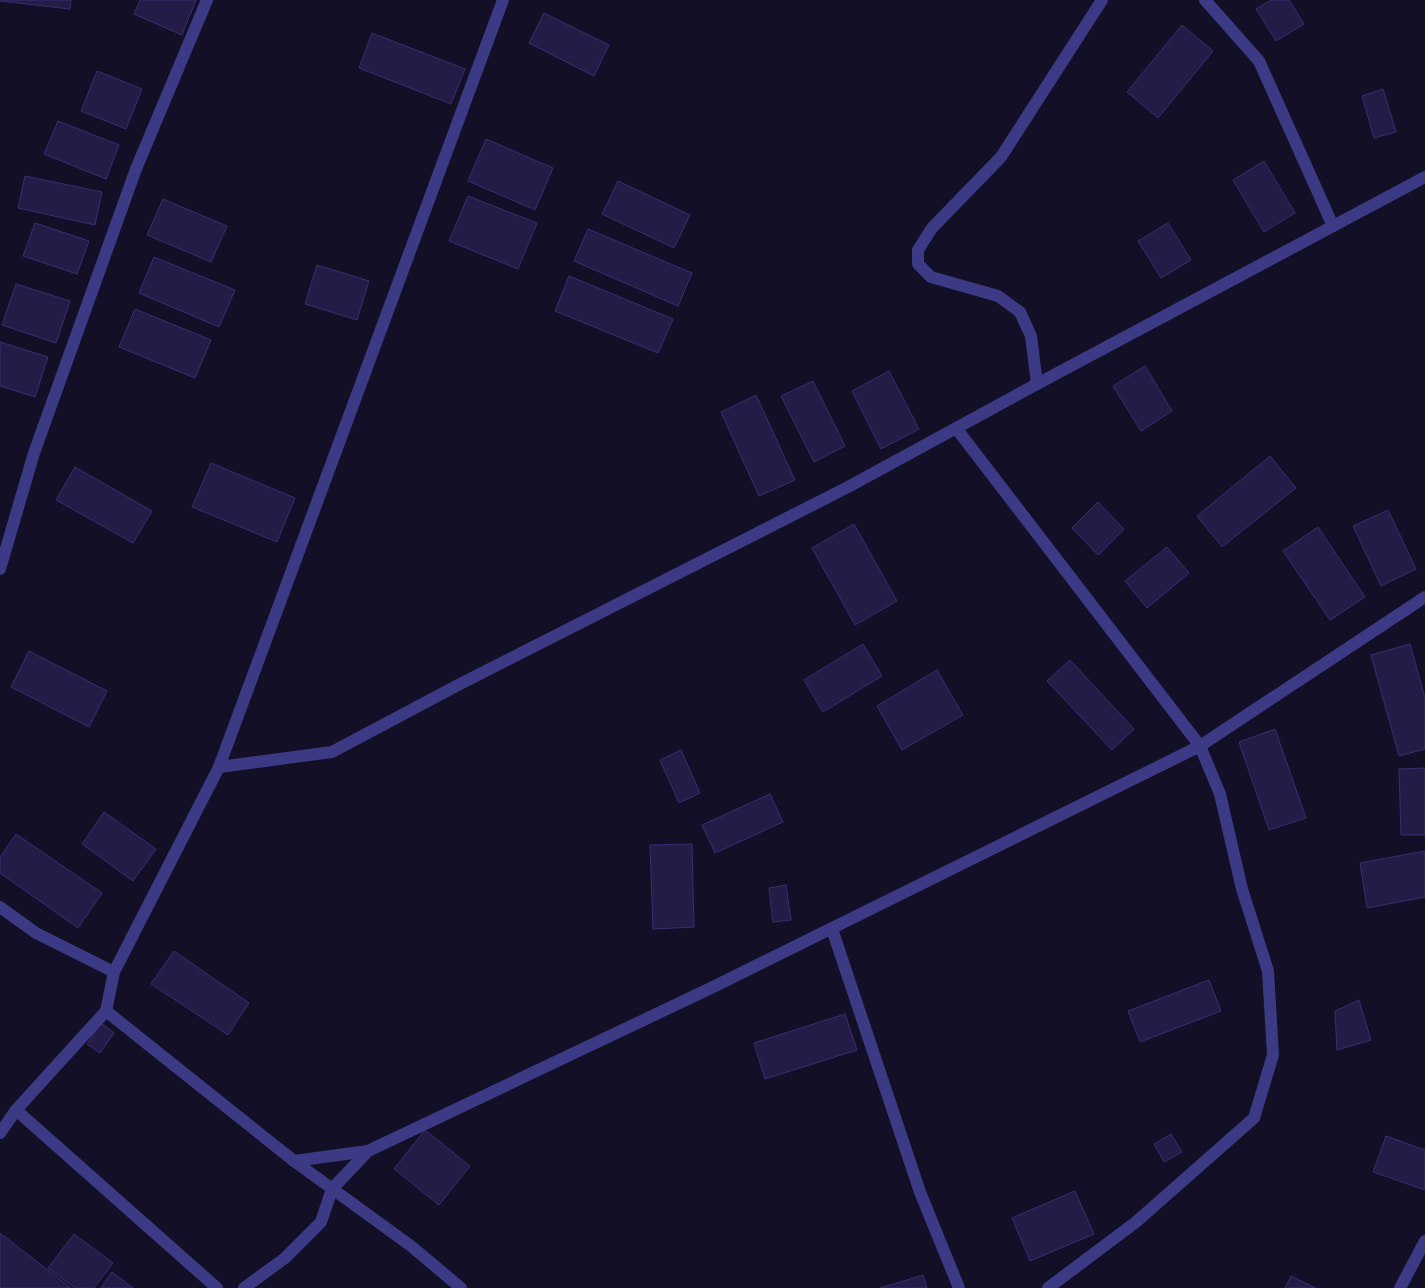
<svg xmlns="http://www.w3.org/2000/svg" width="1425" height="1288" font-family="Cabin,sans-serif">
  <rect width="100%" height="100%" fill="#130f26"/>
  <g fill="#241b47" stroke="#3b2d73">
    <polygon points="0,0 71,0 70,9 0,1"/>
    <polygon points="140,0 196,0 182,35 134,14"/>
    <polygon points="1271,0 1289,0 1304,24 1276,41 1256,9"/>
    <polygon points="544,13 609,45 594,76 529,43"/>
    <polygon points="1182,25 1213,51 1158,118 1127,92"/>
    <polygon points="372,33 465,69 451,104 359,68"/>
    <polygon points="97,71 142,89 126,129 81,111"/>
    <polygon points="1383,89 1396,132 1374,138 1362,96"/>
    <polygon points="58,121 119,145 106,179 44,154"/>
    <polygon points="486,139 553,168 535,210 468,181"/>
    <polygon points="1264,161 1295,213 1264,232 1233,180"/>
    <polygon points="25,176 102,192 95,225 18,208"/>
    <polygon points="618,181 690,215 674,248 602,214"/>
    <polygon points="468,196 537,223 518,269 449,241"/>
    <polygon points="163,199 227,226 211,262 147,235"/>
    <polygon points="35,223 89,241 77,274 23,256"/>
    <polygon points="1168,223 1191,260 1161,278 1138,241"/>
    <polygon points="588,229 692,273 678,306 574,261"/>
    <polygon points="154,257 235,290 219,327 139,293"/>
    <polygon points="317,265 369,281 357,320 305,304"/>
    <polygon points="569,276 673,319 658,353 555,311"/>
    <polygon points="16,284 70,301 56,343 2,325"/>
    <polygon points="135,309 211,340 195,378 119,347"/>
    <polygon points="0,342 48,357 35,397 0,386"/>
    <polygon points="1145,366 1172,411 1141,431 1113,386"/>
    <polygon points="889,371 919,429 881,449 852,391"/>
    <polygon points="813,381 845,446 814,462 781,396"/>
    <polygon points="756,395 795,480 759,496 721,412"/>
    <polygon points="1270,456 1296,488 1222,547 1197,516"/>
    <polygon points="211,463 295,498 277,542 192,507"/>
    <polygon points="75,467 152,511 133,543 56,500"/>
    <polygon points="1098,502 1124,529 1098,555 1072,528"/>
    <polygon points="1388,510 1416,569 1381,586 1353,526"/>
    <polygon points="854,524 897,601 855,625 812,548"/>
    <polygon points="1318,527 1365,597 1330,620 1283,551"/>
    <polygon points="1167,547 1189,573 1147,608 1125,581"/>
    <polygon points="863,644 882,676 823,712 804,680"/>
    <polygon points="1410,644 1425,698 1425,749 1399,756 1371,655"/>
    <polygon points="29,651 107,691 89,727 11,687"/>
    <polygon points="1070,660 1134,729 1112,750 1047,681"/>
    <polygon points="937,670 963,715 902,750 877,706"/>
    <polygon points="1275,729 1306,818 1269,830 1239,742"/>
    <polygon points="681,750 700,793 679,803 660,760"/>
    <polygon points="1425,768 1425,835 1401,835 1399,769"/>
    <polygon points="770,794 783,822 715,853 702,825"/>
    <polygon points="104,812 156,849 133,881 82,844"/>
    <polygon points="16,834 102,893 78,928 0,873 0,857"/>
    <polygon points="692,844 694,927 653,929 650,845"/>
    <polygon points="1425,851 1425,897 1367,908 1360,863"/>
    <polygon points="786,885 791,920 773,922 769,888"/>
    <polygon points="174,951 249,1003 228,1035 151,984"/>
    <polygon points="1209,980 1221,1011 1140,1042 1128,1011"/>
    <polygon points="1359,1000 1371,1040 1337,1050 1335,1011"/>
    <polygon points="845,1014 857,1050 765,1079 754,1043"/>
    <polygon points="101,1023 114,1033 100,1053 87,1044"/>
    <polygon points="425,1130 470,1166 439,1205 394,1169"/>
    <polygon points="1171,1134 1182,1152 1164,1162 1154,1144"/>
    <polygon points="1386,1136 1425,1150 1425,1190 1373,1172"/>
    <polygon points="1075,1191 1094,1234 1030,1261 1012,1218"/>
    <polygon points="0,1233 71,1288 0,1288"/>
    <polygon points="74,1234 113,1263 94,1288 75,1288 48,1268"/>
    <polygon points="112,1272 133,1288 101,1288"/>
    <polygon points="923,1275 927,1288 880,1288"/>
    <polygon points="1291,1276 1316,1288 1285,1288"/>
  </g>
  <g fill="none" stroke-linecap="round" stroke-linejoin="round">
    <g stroke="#3d3a85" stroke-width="12">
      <polyline points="1205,0 1259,61 1333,226"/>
      <polyline points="1037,384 1031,336 1020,312 998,296 931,277 918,264 918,250 932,228 1001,157 1102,0"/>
      <polyline points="956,428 1200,746 1220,794 1242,889 1268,971 1273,1055 1254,1118 1136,1222 1048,1288"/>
      <polyline points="0,569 34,453 136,169 207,0"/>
      <polyline points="219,767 332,752 460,684 848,487 1037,384 1425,177"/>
      <polyline points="0,907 36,933 114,972"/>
      <polyline points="832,929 920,1192 959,1288"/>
      <polyline points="106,1011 294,1161 368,1151 711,988 1200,746 1425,597"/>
      <polyline points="16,1110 217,1288"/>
      <polyline points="0,1133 16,1110 106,1011 114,972 219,767 503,0"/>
      <polyline points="294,1161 411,1246 461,1288"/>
      <polyline points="244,1288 285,1258 321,1222 332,1189 368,1151"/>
      <polyline points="1400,1288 1425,1241"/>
    </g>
  </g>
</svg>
